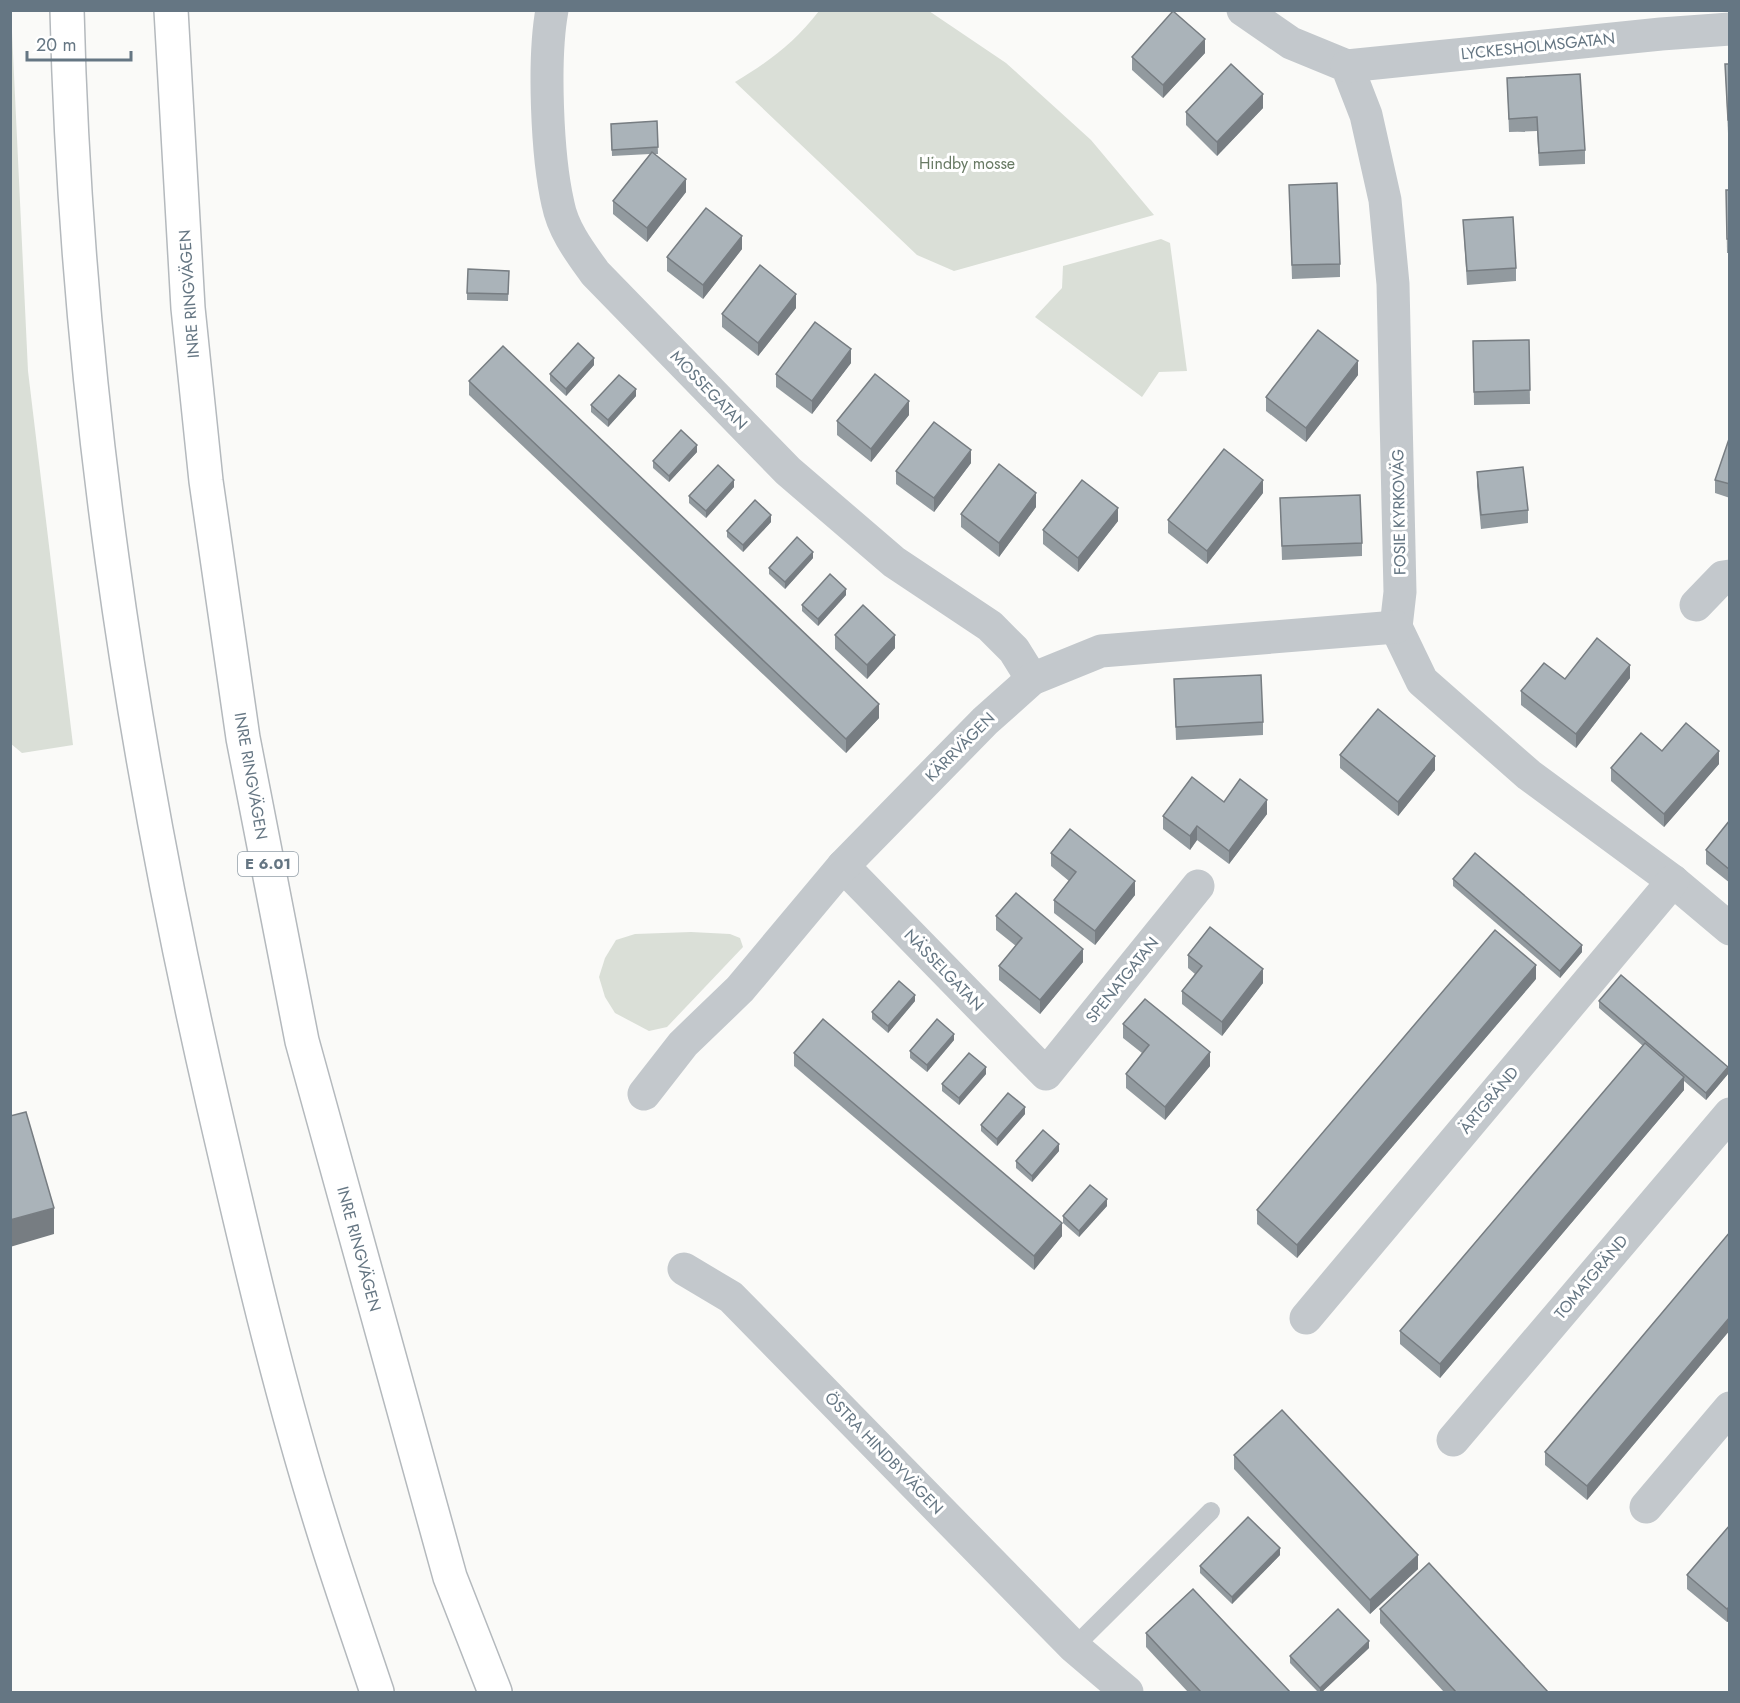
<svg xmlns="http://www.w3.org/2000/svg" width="1740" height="1703" font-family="Jost,sans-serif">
  <rect width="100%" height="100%" fill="#fafaf8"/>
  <g fill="#dadfd7">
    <polygon points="11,11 28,371 73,745 22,753 10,743"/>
    <path d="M819 11H929L1006 63 1091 140 1154 215 954 271 917 255 735 82C770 61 794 43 819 11Z"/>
    <polygon points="1161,239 1170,243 1187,371 1159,372 1142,397 1035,317 1062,288 1063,266"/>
    <polygon points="691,932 730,934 740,938 743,947 667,1027 649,1031 615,1013 605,997 599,977 605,958 616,940 635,934"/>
  </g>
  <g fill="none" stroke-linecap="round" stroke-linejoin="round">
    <defs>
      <g id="motorway">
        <path d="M67 10C76 381 130 742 213 1103 246 1246 279 1389 323 1529 340 1584 359 1638 377 1692"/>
        <polyline points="171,10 188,308 206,481 243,738 302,1041 450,1577 495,1692"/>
      </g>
    </defs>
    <use href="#motorway" stroke="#b4b9bd" stroke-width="36"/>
    <polyline stroke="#c3c8cc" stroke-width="18" points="1074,1647 1211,1511"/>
    <g stroke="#c3c8cc" stroke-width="33">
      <path d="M552 10C543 59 547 156 558 204 563 230 580 252 595 273L788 471 894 562 990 626 1014 650 1032 679"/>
      <polyline points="1243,10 1291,43 1347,66 1366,115 1385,200 1393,284 1400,592 1396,627 1422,681 1529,775 1673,881 1730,929"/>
      <polyline points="1347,66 1661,34 1730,29"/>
      <polyline points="1696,605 1723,577 1730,576"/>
      <polyline points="843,866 1046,1074 1198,886"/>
      <polyline points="644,1094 683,1044 740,989 843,866 985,721 1032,679 1101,651 1396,627"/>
      <polyline points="684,1269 731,1297 1074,1647 1127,1692"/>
      <polyline points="1306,1318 1673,881"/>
      <polyline points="1453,1440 1730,1114"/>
      <polyline points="1646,1507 1730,1408"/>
    </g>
    <use href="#motorway" stroke="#fff" stroke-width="33"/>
  </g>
  <g fill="#929a9f">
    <polygon points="1205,53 1163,98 1132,70 1132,57"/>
    <polygon points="1725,64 1730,64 1730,133 1728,133"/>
    <polygon points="1507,78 1585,150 1585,164 1539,166 1537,131 1509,132"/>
    <polygon points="1263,108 1217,156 1186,125 1186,112"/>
    <polygon points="657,121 658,154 655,154 686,192 647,242 613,214 613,201 650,154 612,156 611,124"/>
    <polygon points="1289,185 1340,264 1340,277 1292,279"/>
    <polygon points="1726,190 1730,190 1730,253 1727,253"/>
    <polygon points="1463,220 1516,268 1516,281 1467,285"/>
    <polygon points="742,249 703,299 667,271 667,257"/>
    <polygon points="509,271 508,301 467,300 467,293"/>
    <polygon points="796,308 758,356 722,327 722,314"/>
    <polygon points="1529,340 1530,404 1474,405 1473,341"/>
    <polygon points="851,363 812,414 776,387 776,374"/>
    <polygon points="594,365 566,396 550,381 550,374"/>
    <polygon points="1358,375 1306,442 1266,411 1266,397"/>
    <polygon points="469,381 879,718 846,753 469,395"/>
    <polygon points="636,396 608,427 591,412 591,405"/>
    <polygon points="909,415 871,462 837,435 837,421"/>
    <polygon points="1730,439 1730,498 1715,493 1715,480"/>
    <polygon points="697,452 669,482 653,468 653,461"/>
    <polygon points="971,463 934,512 896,484 896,471"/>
    <polygon points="1477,472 1528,510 1528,523 1481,529 1477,486"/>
    <polygon points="734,487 706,518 689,503 689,496"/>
    <polygon points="1263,493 1207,564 1168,533 1168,520"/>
    <polygon points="1280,498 1362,543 1362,556 1282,560"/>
    <polygon points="1036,507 999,557 961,527 961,514"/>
    <polygon points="1118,521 1078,572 1043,544 1043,530"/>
    <polygon points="771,522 743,552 727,537 727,531"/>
    <polygon points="813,558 785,589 769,574 769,568"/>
    <polygon points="846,595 818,626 802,611 802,605"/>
    <polygon points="835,635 895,648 867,679 835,649"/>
    <polygon points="1630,678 1576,748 1521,705 1521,691 1565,679"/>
    <polygon points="1174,679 1263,722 1263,735 1176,740"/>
    <polygon points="1662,751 1719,764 1664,827 1611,781 1611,768"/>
    <polygon points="1340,755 1435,770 1398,816 1340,768"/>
    <polygon points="1224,802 1267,814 1229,864 1197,840 1190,850 1163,829 1163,816"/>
    <polygon points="1730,820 1730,883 1706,864 1706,850"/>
    <polygon points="1051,853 1135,895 1095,945 1054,913 1054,900 1069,881 1051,866"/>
    <polygon points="1453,879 1582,952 1560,978 1453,886"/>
    <polygon points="996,916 1083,962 1040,1014 999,980 999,966 1016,946 996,930"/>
    <polygon points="1188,955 1263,983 1222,1036 1182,1004 1182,991 1195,974 1188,968"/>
    <polygon points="1536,979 1297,1258 1257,1224 1257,1210"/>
    <polygon points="915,1001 888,1033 872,1019 872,1012"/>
    <polygon points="1599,1001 1728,1074 1706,1100 1684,1081 1684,1090 1440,1378 1400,1344 1400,1331 1643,1046 1599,1008"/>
    <polygon points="1123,1024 1210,1066 1165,1120 1126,1088 1126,1074 1142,1053 1123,1038"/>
    <polygon points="954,1040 927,1072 910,1058 910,1051"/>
    <polygon points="794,1053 1062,1236 1034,1270 794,1066"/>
    <polygon points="986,1074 959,1105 942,1091 942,1084"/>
    <polygon points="1025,1114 997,1146 981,1131 981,1125"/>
    <polygon points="1059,1151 1032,1182 1016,1168 1016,1161"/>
    <polygon points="1107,1206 1079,1237 1063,1223 1063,1216"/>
    <polygon points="1730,1232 1730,1330 1587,1500 1545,1465 1545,1452"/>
    <polygon points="1234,1455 1418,1569 1370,1614 1234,1469"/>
    <polygon points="1730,1525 1730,1620 1727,1622 1687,1589 1687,1575"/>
    <polygon points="1280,1555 1232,1604 1200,1573 1200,1566"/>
    <polygon points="1380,1609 1548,1692 1444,1692 1380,1623"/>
    <polygon points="1146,1633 1290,1692 1188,1692 1146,1647"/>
    <polygon points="1369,1648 1322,1692 1318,1692 1290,1663 1290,1656"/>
  </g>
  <g fill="#777d82">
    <polygon points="1205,39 1205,53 1163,98 1163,85"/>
    <polygon points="1263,94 1263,108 1217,156 1217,142"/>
    <polygon points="686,179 686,192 647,242 647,228"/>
    <polygon points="742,236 742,249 703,299 703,285"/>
    <polygon points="796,294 796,308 758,356 758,343"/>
    <polygon points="851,349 851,363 812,414 812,401"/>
    <polygon points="594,358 594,365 566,396 566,389"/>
    <polygon points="1358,361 1358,375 1306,442 1306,428"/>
    <polygon points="636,389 636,396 608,427 608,420"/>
    <polygon points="909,401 909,415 871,462 871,449"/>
    <polygon points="697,445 697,452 669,482 669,476"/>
    <polygon points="971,450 971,463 934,512 934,498"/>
    <polygon points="734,480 734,487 706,518 706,511"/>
    <polygon points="1263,480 1263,493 1207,564 1207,551"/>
    <polygon points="1036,493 1036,507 999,557 999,543"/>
    <polygon points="1118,508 1118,521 1078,572 1078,558"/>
    <polygon points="771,515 771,522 743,552 743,545"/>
    <polygon points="813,552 813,558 785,589 785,582"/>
    <polygon points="846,589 846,595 818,626 818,619"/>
    <polygon points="895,635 895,648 867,679 867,665"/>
    <polygon points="1630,665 1630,678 1576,748 1576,734"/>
    <polygon points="879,704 879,718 846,753 846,739"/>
    <polygon points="1719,751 1719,764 1664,827 1664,814"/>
    <polygon points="1435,756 1435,770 1398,816 1398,802"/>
    <polygon points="1267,800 1267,814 1229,864 1229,851"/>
    <polygon points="1197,826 1197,840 1190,850 1190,836"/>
    <polygon points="1135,881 1135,895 1095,945 1095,931"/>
    <polygon points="1582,945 1582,952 1560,978 1560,971"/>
    <polygon points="1083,949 1083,962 1040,1014 1040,1000"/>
    <polygon points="1536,965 1536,979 1297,1258 1297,1245"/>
    <polygon points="1263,969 1263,983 1222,1036 1222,1022"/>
    <polygon points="915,995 915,1001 888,1033 888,1026"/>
    <polygon points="954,1034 954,1040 927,1072 927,1065"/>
    <polygon points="1210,1052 1210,1066 1165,1120 1165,1107"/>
    <polygon points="986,1067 986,1074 959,1105 959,1098"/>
    <polygon points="1728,1067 1728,1074 1706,1100 1706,1093"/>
    <polygon points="1684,1077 1684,1090 1440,1378 1440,1364"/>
    <polygon points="1025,1107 1025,1114 997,1146 997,1139"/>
    <polygon points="1059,1144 1059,1151 1032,1182 1032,1176"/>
    <polygon points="1107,1199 1107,1206 1079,1237 1079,1231"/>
    <polygon points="54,1208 54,1234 10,1247 10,1220"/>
    <polygon points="1062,1223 1062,1236 1034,1270 1034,1256"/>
    <polygon points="1730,1317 1730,1330 1587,1500 1587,1486"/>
    <polygon points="1280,1548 1280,1555 1232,1604 1232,1597"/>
    <polygon points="1418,1555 1418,1569 1370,1614 1370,1600"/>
    <polygon points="1730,1606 1730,1620 1727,1622 1727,1609"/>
    <polygon points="1369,1641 1369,1648 1322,1692 1320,1692 1320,1688"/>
  </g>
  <g fill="#aab3b9" stroke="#777d82" stroke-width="1.5">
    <polygon points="1173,11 1205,39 1163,85 1132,57"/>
    <polygon points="1231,64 1263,94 1217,142 1186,112"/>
    <polygon points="1725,64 1730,64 1730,120 1728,120"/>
    <polygon points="1580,74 1585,150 1539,153 1537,117 1509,119 1507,78"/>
    <polygon points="657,121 658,147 612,150 611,124"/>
    <polygon points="652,152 686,179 647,228 613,201"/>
    <polygon points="1337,183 1340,264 1292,265 1289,185"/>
    <polygon points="1726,190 1730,190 1730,239 1727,239"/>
    <polygon points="706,208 742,236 703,285 667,257"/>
    <polygon points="1513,217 1516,268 1467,271 1463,220"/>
    <polygon points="760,265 796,294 758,343 722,314"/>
    <polygon points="468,269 509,271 508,294 467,293"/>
    <polygon points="815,322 851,349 812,401 776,374"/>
    <polygon points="1318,330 1358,361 1306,428 1266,397"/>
    <polygon points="1529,340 1530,390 1474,392 1473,341"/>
    <polygon points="578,343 594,358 566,389 550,374"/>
    <polygon points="503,346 879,704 846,739 469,381"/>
    <polygon points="875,374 909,401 871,449 837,421"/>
    <polygon points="619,375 636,389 608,420 591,405"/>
    <polygon points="934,422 971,450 934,498 896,471"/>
    <polygon points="681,430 697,445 669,476 653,461"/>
    <polygon points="1729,439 1730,439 1730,484 1715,480"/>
    <polygon points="1224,449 1263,480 1207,551 1168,520"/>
    <polygon points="999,464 1036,493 999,543 961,514"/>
    <polygon points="718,465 734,480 706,511 689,496"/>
    <polygon points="1523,467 1528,510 1481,515 1477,472"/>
    <polygon points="1082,480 1118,508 1078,558 1043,530"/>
    <polygon points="1360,495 1362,543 1282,546 1280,498"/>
    <polygon points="755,500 771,515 743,545 727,531"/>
    <polygon points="797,537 813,552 785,582 769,568"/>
    <polygon points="830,574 846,589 818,619 802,605"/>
    <polygon points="863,605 895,635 867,665 835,635"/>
    <polygon points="1597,638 1630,665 1576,734 1521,691 1544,663 1565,679"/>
    <polygon points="1261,675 1263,722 1176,727 1174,679"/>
    <polygon points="1378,709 1435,756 1398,802 1340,755"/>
    <polygon points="1686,723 1719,751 1664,814 1611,768 1641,733 1662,751"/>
    <polygon points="1192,777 1224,802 1240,779 1267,800 1229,851 1197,826 1190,836 1163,816"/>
    <polygon points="1730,820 1730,870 1706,850"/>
    <polygon points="1070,829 1135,881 1095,931 1054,900 1076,872 1051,853"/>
    <polygon points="1475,853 1582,945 1560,971 1453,879"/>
    <polygon points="1016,893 1083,949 1040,1000 999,966 1022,938 996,916"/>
    <polygon points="1210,927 1263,969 1222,1022 1182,991 1202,966 1188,955"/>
    <polygon points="1495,930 1536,965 1297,1245 1257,1210"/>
    <polygon points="1621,975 1728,1067 1706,1093 1599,1001"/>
    <polygon points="899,981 915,995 888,1026 872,1012"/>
    <polygon points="1145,999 1210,1052 1165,1107 1126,1074 1149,1045 1123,1024"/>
    <polygon points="823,1019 1062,1223 1034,1256 794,1053"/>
    <polygon points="937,1019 954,1034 927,1065 910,1051"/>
    <polygon points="1645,1043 1684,1077 1440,1364 1400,1331"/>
    <polygon points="969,1053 986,1067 959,1098 942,1084"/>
    <polygon points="1008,1093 1025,1107 997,1139 981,1125"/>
    <polygon points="26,1112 54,1208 10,1220 10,1116"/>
    <polygon points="1043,1130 1059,1144 1032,1176 1016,1161"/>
    <polygon points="1090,1185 1107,1199 1079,1231 1063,1216"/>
    <polygon points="1730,1232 1730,1317 1587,1486 1545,1452"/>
    <polygon points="1282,1410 1418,1555 1370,1600 1234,1455"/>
    <polygon points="1248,1517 1280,1548 1232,1597 1200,1566"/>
    <polygon points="1730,1525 1730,1606 1727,1609 1687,1575"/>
    <polygon points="1429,1563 1548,1692 1456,1692 1380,1609"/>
    <polygon points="1193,1589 1290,1692 1201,1692 1146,1633"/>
    <polygon points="1338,1609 1369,1641 1320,1688 1290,1656"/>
  </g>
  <g text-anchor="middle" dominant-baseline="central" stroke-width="6" stroke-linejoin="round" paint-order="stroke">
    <rect fill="#fff" stroke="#939fa8" stroke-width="1.5" x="238" y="852" width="60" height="24" rx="4.5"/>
    <g font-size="15" font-weight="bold" fill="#657683">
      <text x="268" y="864">E 6.01</text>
    </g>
    <g font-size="16" fill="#657683" stroke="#fff">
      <text transform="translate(1538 46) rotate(-6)">LYCKESHOLMSGATAN</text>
      <text transform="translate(189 294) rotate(-94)">INRE RINGVÄGEN</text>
      <text transform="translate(709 390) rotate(46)">MOSSEGATAN</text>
      <text transform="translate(1399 512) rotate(-91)">FOSIE KYRKOVÄG</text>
      <text transform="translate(960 747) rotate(-45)">KÄRRVÄGEN</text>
      <text transform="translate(251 776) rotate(80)">INRE RINGVÄGEN</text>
      <text transform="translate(944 970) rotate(46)">NÄSSELGATAN</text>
      <text transform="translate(1122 980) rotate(-51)">SPENATGATAN</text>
      <text transform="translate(1489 1100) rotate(-50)">ÄRTGRÄND</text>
      <text transform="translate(359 1249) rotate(75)">INRE RINGVÄGEN</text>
      <text transform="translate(1591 1277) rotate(-50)">TOMATGRÄND</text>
      <text transform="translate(884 1453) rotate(46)">ÖSTRA HINDBYVÄGEN</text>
    </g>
    <g font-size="16" fill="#687a64" stroke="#fff">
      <text x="967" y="163">Hindby mosse</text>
    </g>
  </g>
  <rect width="1740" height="1703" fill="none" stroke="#657683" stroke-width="24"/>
  <path d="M27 51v9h104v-9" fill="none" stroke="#657683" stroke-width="3"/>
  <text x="36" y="51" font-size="18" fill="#657683" stroke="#ffffff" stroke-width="4.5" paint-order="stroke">20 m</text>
</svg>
